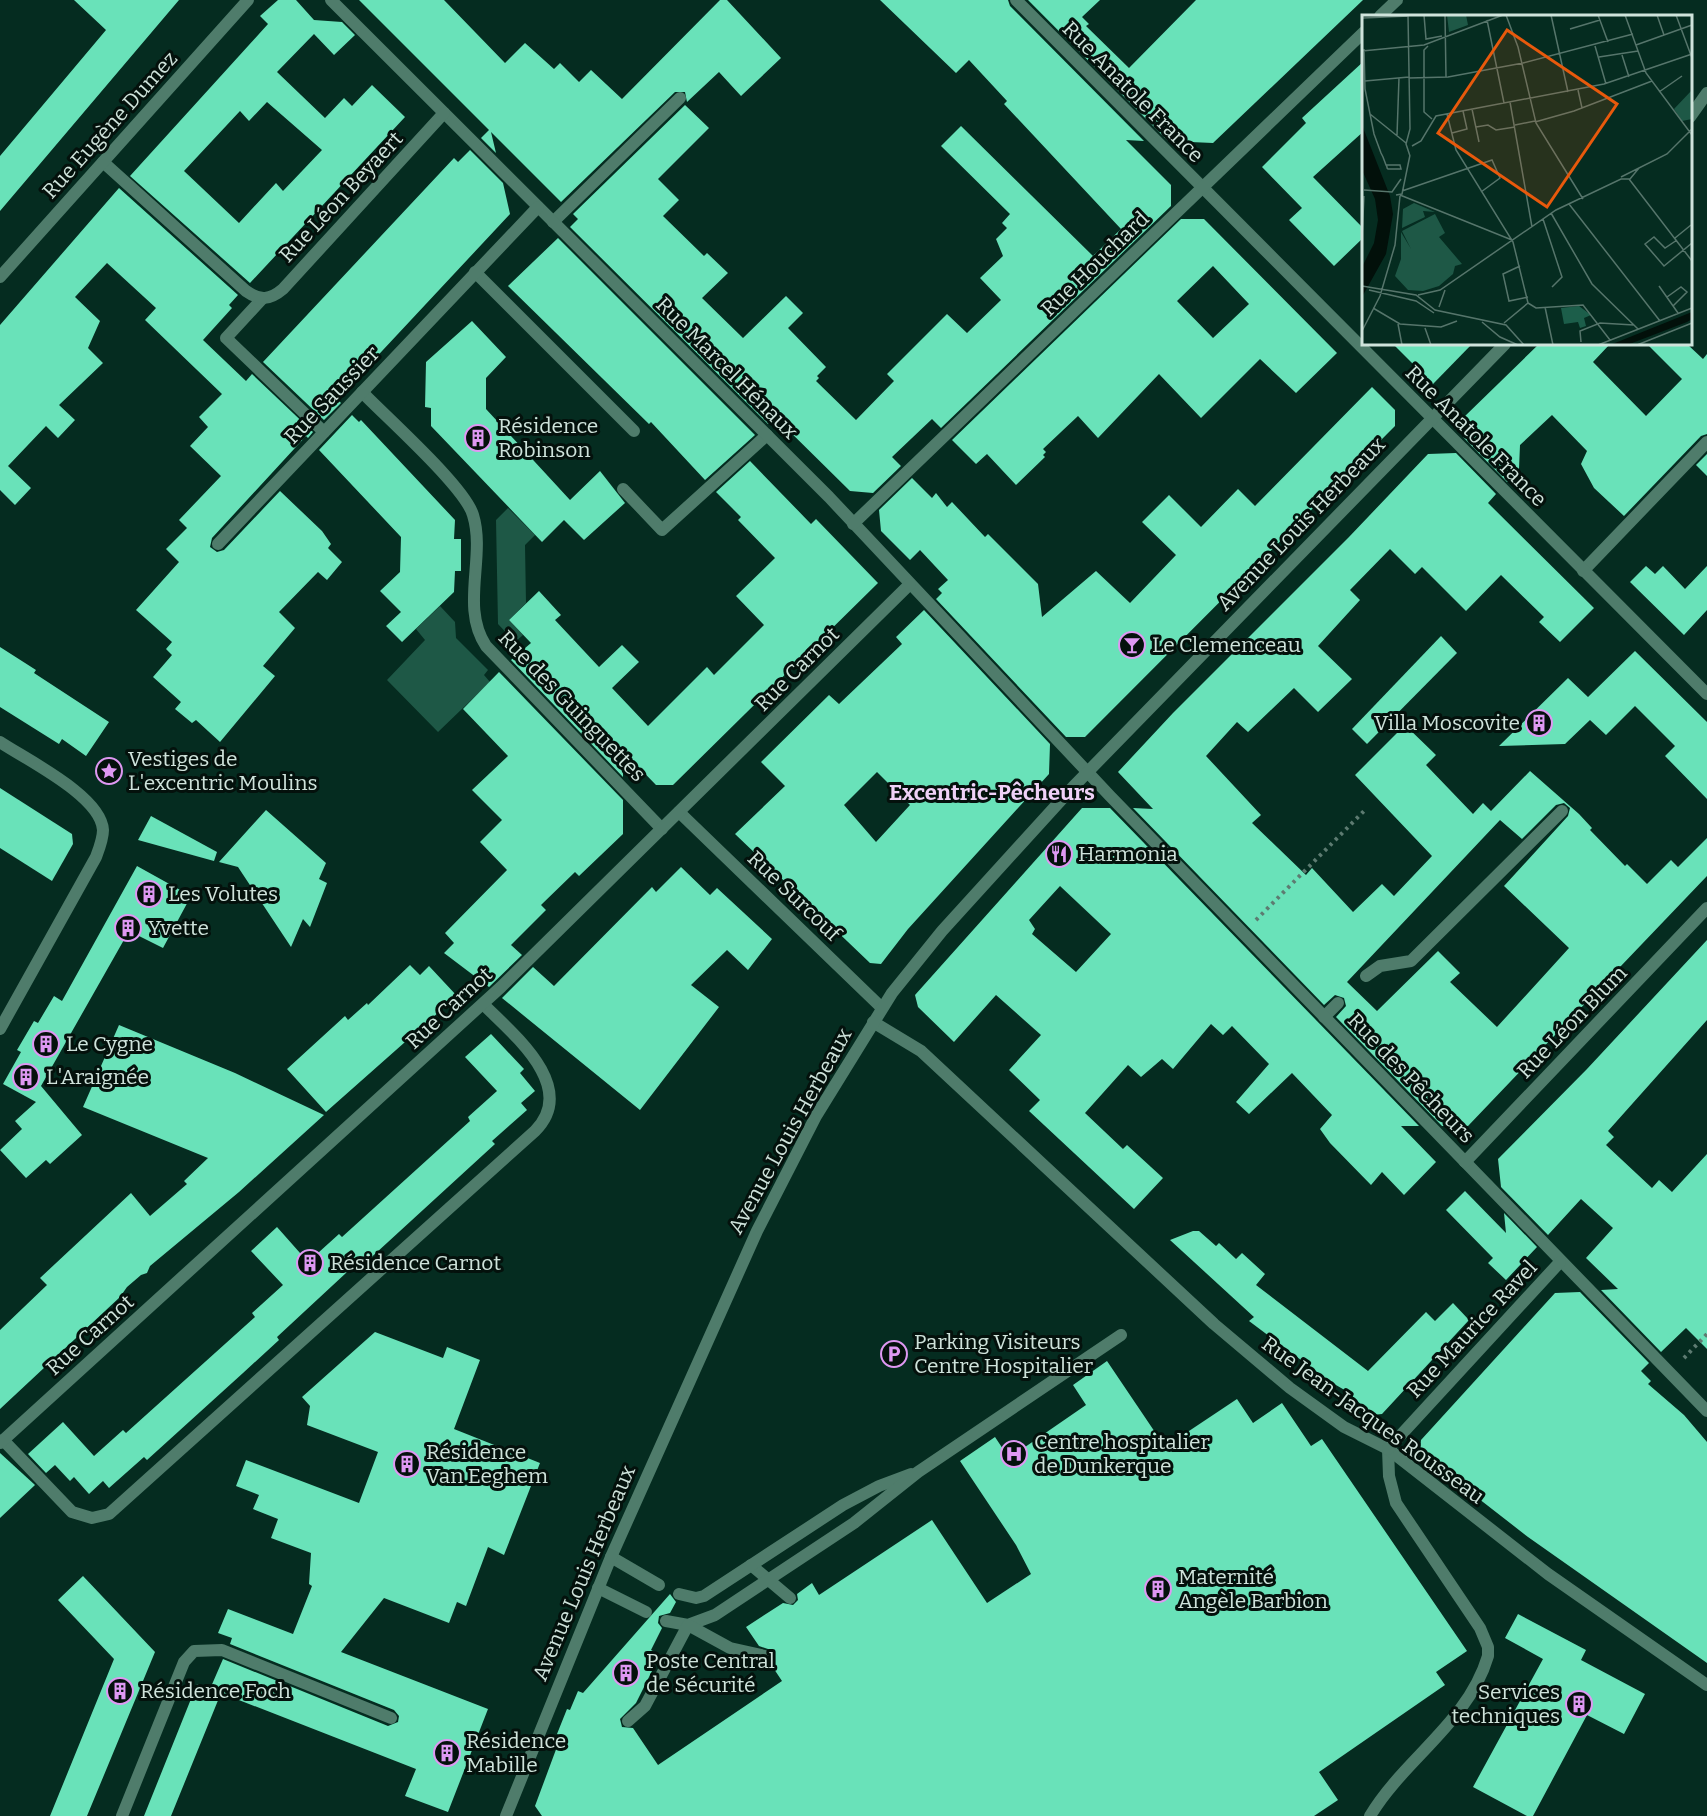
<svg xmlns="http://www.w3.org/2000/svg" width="1707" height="1816" font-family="Bitter,serif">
  <rect width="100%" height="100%" fill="#052c20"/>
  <g fill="#1e5846">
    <polygon points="508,508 535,535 525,545 526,603 509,620 523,635 515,642 498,624 496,520"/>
    <polygon points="440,606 455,622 456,638 488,670 484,675 490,682 438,732 387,680 425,640 416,629"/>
  </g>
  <g fill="#69e2b9" fill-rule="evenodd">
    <polygon points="74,0 179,0 0,211 0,156 106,30"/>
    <path d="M278 0H296L314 20 342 22 355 35 334 55 314 34 277 72 325 118 344 98 352 106 372 85 405 117 250 283 130 176 268 24 260 16ZM267 102 322 150 283 191 276 183 239 223 184 171 240 111 249 121Z"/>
    <polygon points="359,0 444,0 505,63 525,43 554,69 560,63 579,82 591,70 622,99 720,0 727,0 781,58 741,96 719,72 687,102 685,92 675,92 561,202 491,132 496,153 481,138 489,130"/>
    <polygon points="880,0 1008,0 1010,6 1144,141 1126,140 1171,185 1171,206 941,428 932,419 892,457 901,466 873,493 850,491 775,417 768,424 570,227 578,219 573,214 685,105 709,128 658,179 679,200 663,216 704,256 707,253 728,273 702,298 743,338 786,296 803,313 788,328 826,367 817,376 819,378 816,381 856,420 894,381 887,374 947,314 967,333 1001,300 980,278 1003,256 996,239 1007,228 1002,223 1010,214 941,146 961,126 1093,256 1121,229 1004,104 1007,101 969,60 956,73"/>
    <polygon points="1028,0 1100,0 1082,17 1089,24 1086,26 1129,68 1196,0 1363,0 1213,143 1168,141"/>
    <polygon points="1364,61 1364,131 1313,177 1364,229 1364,237 1334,266 1289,220 1302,208 1262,167 1306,123 1302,118"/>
    <polygon points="470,150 503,183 510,214 340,396 337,399 341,403 324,420 263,362 454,158 458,162"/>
    <polygon points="119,188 238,295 229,305 232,308 203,340 246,381 252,374 313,432 308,438 306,436 212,538 210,547 217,552 224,550 280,491 322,531 331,544 328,548 342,562 327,580 318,572 279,612 295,628 263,666 275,676 220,742 196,720 192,723 175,709 181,702 153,677 172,655 166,649 172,642 136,610 179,562 166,549 187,528 179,520 221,476 190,446 208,427 199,417 222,394 145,320 156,308 107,263 75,297 100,321 88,348 103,363 59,405 75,420 58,438 46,426 8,466 31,488 15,505 0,490 0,325"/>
    <path d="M1181 219H1204L1337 353 1296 393 1260 359 1201 418 1159 374 1098 438 1078 416 1043 449 1046 452 1043 455 1045 457 1016 485 987 454 976 464 952 440ZM1213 266 1249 304 1213 338 1177 301Z"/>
    <polygon points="558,238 755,435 705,480 651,422 649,424 508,286"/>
    <polygon points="472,321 506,357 486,378 486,409 570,500 600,471 625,503 584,540 564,520 542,542 431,426 431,408 425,407 426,362"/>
    <polygon points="1393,344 1472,344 1433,384"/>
    <polygon points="1539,344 1610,344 1593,362 1646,416 1682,379 1647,344 1687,344 1703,359 1707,354 1707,434 1701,436 1624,516 1594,488 1581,464 1587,451 1552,415 1520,445 1519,469 1507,482 1463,437 1463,418"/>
    <polygon points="1372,387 1395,410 1395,426 1085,737 1066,737 936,599 942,593 938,589 948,580 920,550 910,560 881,531 879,510 912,478 932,498 936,493 947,507 952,502 985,537 988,534 1038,584 1042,617 1096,571 1130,603 1176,555 1142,522 1169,495 1201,527 1238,489 1255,506"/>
    <polygon points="352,415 359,422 361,420 455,520 454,539 461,539 461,571 455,571 454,592 402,642 386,626 401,612 380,591 400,572 401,537 319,450"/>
    <path d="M1456 453 1496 494 1488 503 1594 608 1560 642 1539 622 1544 617 1501 575 1466 611 1422 567 1415 574 1390 549 1350 590 1360 600 1318 646 1352 679 1318 712 1294 688 1248 732 1237 722 1206 756 1261 815 1252 823 1306 875 1312 868 1353 912 1382 884 1394 896 1432 856 1355 775 1405 725 1436 755 1426 765 1473 814 1483 803 1491 811 1530 771 1579 814 1592 828 1590 830 1625 866 1627 864 1647 884 1671 860 1678 867 1707 838V876L1468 1126H1442L1336 1017 1346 1006 1344 998 1335 995 1324 1005 1133 808 1153 809 1118 772 1173 713 1349 537 1428 454ZM1564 803 1570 808 1568 816 1504 886 1569 948 1497 1027 1450 982 1460 973 1438 951 1377 1011 1347 982 1500 820 1522 839 1556 805Z"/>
    <polygon points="1707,454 1707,476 1696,465"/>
    <polygon points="750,461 811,524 816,519 878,583 673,785 656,785 623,751 623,777 511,660 531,643 509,620 539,591 561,615 555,620 599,667 622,645 639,662 612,688 648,726 707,667 714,675 764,625 736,596 775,558 738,520 741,517 716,492"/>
    <polygon points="1646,566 1655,574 1663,566 1685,589 1707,566 1707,610 1684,635 1630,582"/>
    <path d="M924 610 1050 744 1049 774 908 929 881 964 870 963 735 834 785 786 761 762 829 695 839 704 902 644 896 637ZM877 772 910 805 876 842 844 805Z"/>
    <polygon points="1441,636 1457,653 1367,744 1352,729"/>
    <polygon points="0,647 36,670 34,673 109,722 86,756 62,739 59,744 0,707"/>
    <polygon points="1635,651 1707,722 1707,799 1665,756 1675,746 1635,706 1606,735 1590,720 1565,744 1499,746 1568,678 1588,697"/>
    <polygon points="499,672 623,800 623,834 579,876 575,872 541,905 546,910 511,945 522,955 489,987 444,953 454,943 445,933 507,870 480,842 502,820 472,790 508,756 463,709"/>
    <polygon points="0,788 72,834 73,844 52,881 0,848"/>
    <path d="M1082 808H1110L1419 1126H1401L1436 1162 1404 1195 1382 1172 1371 1185 1330 1143 1320 1129 1332 1115 1292 1073 1249 1114 1236 1102 1269 1064 1232 1026 1223 1035 1211 1024 1173 1069 1162 1059 1141 1077 1128 1065 1085 1113 1123 1149 1127 1145 1163 1178 1134 1209 1029 1111 1040 1100 1009 1070 1041 1035 996 995 954 1042 918 1007 915 995ZM1060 886 1111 934 1076 972 1032 934 1035 929 1029 920Z"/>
    <polygon points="266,810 326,863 319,879 327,883 310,927 303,919 291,947 238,867 219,862"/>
    <polygon points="151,816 217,852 214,861 138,840"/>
    <polygon points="137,866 191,896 163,948 129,931 41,1086 82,1135 50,1164 46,1160 26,1178 0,1150 22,1129 15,1121 36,1102 3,1084 21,1052 17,1050 34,1021 38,1023 54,996 62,1001"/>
    <polygon points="681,867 710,895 717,888 772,939 748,970 727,950 691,985 719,1007 640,1110 502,998 533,967 554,986 652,887 656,892"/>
    <polygon points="1707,940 1707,1020 1608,1131 1614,1137 1606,1145 1652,1188 1659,1180 1672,1192 1707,1154 1707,1349 1686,1328 1661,1352 1601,1290 1618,1289 1586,1258 1613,1228 1581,1199 1548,1235 1501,1187 1498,1159 1587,1069"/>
    <polygon points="410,965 420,975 429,966 457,996 326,1112 287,1069 345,1016 348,1020 367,1003 368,1005"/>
    <polygon points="119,1025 235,1073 324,1115 239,1192 150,1266 147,1273 141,1275 127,1287 120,1297 0,1409 0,1330 47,1285 40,1278 131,1193 150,1216 187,1184 184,1181 208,1158 83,1107"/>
    <polygon points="491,1034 524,1069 520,1073 535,1091 521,1103 527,1110 492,1141 495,1144 364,1264 360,1260 277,1337 279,1340 243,1373 147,1460 144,1457 109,1488 103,1481 89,1494 74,1477 70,1481 55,1465 46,1473 28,1454 63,1422 94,1456 123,1430 126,1433 255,1317 252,1313 283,1285 251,1251 277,1227 308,1262 339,1234 342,1237 470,1121 468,1117 497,1091 465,1057"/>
    <polygon points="1465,1191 1506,1233 1504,1213 1537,1247 1506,1280 1488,1263 1493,1258 1446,1210"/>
    <polygon points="1193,1231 1199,1231 1216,1246 1219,1243 1236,1259 1242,1253 1265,1274 1256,1285 1368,1371 1426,1312 1435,1321 1453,1303 1469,1320 1382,1414 1372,1415 1348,1392 1329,1381 1249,1321 1254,1317 1170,1240"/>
    <polygon points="1580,1292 1649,1363 1641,1371 1651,1381 1648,1384 1684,1415 1707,1442 1707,1663 1528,1537 1420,1453 1421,1440 1555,1293"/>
    <polygon points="375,1332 443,1358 447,1347 480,1360 454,1429 540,1463 504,1555 488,1547 466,1606 457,1602 449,1623 384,1598 341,1652 488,1709 448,1812 405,1796 416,1769 221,1693 171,1816 144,1816 197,1684 210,1689 223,1659 388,1726 398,1722 399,1716 394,1710 230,1644 232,1638 218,1633 228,1609 293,1634 312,1586 309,1584 311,1553 271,1538 278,1519 253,1509 259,1495 236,1486 246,1460 359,1503 378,1452 307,1425 310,1406 302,1397"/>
    <polygon points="1107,1361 1165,1447 1237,1399 1253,1423 1282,1403 1311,1446 1322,1439 1467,1651 1436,1672 1445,1685 1319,1772 1338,1800 1314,1816 542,1816 535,1806 561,1736 557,1734 567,1709 570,1710 578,1691 583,1693 670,1594 676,1602 670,1613 659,1616 658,1623 662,1628 651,1650 660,1655 636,1703 620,1719 622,1727 633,1728 658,1765 782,1681 770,1663 773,1657 771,1650 759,1646 746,1627 783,1603 793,1605 798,1600 797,1594 812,1583 819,1595 932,1520 987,1603 1031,1574 1016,1545 960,1461 995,1437 1009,1458 1086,1405 1073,1385"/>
    <polygon points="0,1453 35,1485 0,1518"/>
    <polygon points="83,1576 155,1652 87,1816 50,1816 114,1659 58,1600"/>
    <polygon points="1518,1614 1586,1650 1581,1660 1645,1694 1624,1734 1587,1715 1533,1816 1527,1816 1473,1787 1543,1659 1505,1638"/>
  </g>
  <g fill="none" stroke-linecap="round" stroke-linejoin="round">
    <g stroke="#5d7b71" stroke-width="4" stroke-dasharray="3 4.5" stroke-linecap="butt">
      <polyline points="1256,920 1366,809"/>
      <polyline points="1684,1358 1707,1334"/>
    </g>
    <g stroke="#4f7c6b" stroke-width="12">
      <polyline points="553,222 680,98"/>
      <polyline points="475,272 634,431"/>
      <polyline points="262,299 226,338 324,432"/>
      <polyline points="623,489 662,530 767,435"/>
      <polyline points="1583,571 1707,442"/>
      <polyline points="1366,976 1380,966 1411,961 1562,811"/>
      <polyline points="1324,1017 1338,1003"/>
      <path d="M3 1440 72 1512 92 1518 109 1514 535 1131C579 1087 513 1034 483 1004"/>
      <polyline points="611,1557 659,1585"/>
      <polyline points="751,1565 790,1598"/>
      <polyline points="598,1588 646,1612"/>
      <polyline points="679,1594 696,1598 704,1596 843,1505 879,1486 911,1474"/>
      <polyline points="666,1621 688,1625 715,1615 854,1523 918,1472 1121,1335"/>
      <polyline points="628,1721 645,1706 688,1625 730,1648 765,1656"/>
      <polyline points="122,1816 184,1662 194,1651 222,1650 391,1718"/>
      <path d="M1370 1816C1404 1759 1468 1723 1488 1656V1647L1480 1628 1396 1503 1389 1476 1388 1449"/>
    </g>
    <g stroke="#4f7c6b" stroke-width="12">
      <polyline points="331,0 829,497 1110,796 1707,1411"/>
      <polyline points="1016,0 1707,694"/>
      <polyline points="1380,16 1397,0"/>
      <polyline points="1690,117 1707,93"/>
      <path d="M103 162 246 291C260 301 270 300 283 289L444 113"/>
      <polyline points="0,277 248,0"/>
      <path d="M362 392C386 417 465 487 473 515 486 557 460 607 486 646L662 829"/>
      <polyline points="853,524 1364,32"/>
      <polyline points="218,544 538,207"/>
      <path d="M0 742C27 760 101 796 103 830 103 839 99 849 96 857L0 1029"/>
      <polyline points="679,812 882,1008"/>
      <polyline points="873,1022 921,1051 1214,1324 1290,1388 1344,1427 1388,1449 1548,1574 1707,1685"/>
      <polyline points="1465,1162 1707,908"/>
      <polyline points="0,1443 501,987 910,584"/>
      <polyline points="1388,1449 1560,1262"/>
      <polyline points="506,1816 611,1557 757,1231 816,1116 892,993 942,931 1073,787 1505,344"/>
    </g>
  </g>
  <defs>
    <symbol id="building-ring" viewBox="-11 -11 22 22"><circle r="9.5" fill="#04110c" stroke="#de98f2" stroke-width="1.5"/><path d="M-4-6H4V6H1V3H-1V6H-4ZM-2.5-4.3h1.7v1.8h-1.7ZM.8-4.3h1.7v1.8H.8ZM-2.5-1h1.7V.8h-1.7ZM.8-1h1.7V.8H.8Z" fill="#de98f2"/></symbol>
    <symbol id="bar-ring" viewBox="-11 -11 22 22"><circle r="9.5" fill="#04110c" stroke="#de98f2" stroke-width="1.5"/><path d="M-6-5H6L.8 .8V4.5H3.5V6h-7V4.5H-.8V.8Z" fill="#de98f2"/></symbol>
    <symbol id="sight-ring" viewBox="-11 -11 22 22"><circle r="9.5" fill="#04110c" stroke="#de98f2" stroke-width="1.5"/><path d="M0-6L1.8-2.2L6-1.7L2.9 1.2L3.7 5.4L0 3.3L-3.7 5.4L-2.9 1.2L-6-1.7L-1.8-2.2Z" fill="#de98f2"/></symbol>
    <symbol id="restaurant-ring" viewBox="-11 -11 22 22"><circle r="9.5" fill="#04110c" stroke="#de98f2" stroke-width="1.5"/><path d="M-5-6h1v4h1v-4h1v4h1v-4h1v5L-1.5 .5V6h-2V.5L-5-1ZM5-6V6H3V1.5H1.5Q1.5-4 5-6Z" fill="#de98f2"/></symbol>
    <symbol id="parking-ring" viewBox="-11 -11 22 22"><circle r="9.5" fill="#04110c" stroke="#de98f2" stroke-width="1.5"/><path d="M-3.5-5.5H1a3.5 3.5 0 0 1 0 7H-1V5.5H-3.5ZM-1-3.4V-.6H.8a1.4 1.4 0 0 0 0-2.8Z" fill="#de98f2"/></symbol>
    <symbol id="hospital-ring" viewBox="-11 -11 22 22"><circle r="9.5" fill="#04110c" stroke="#de98f2" stroke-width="1.5"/><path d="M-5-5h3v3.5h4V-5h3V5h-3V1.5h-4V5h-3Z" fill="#de98f2"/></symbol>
  </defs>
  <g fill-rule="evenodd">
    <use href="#building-ring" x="463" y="423" width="30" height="30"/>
    <use href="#bar-ring" x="1117" y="630" width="30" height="30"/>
    <use href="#building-ring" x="1524" y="708" width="30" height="30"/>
    <use href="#sight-ring" x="94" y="756" width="30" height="30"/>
    <use href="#restaurant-ring" x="1044" y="839" width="30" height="30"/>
    <use href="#building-ring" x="134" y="879" width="30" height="30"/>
    <use href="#building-ring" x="113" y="913" width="30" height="30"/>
    <use href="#building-ring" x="31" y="1029" width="30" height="30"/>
    <use href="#building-ring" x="11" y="1062" width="30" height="30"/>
    <use href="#building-ring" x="295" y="1248" width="30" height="30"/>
    <use href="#parking-ring" x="879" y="1339" width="30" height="30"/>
    <use href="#hospital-ring" x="999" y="1439" width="30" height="30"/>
    <use href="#building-ring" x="392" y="1449" width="30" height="30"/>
    <use href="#building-ring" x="1143" y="1574" width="30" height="30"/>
    <use href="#building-ring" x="611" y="1658" width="30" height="30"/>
    <use href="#building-ring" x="105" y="1676" width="30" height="30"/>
    <use href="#building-ring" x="1564" y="1689" width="30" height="30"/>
    <use href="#building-ring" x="432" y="1738" width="30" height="30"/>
  </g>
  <g text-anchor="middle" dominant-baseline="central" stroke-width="6" stroke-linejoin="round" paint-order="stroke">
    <g font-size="21" fill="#cfe3db" stroke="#04110c">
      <text transform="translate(1133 92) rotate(45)">Rue Anatole France</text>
      <text transform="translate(110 125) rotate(-48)">Rue Eugène Dumez</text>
      <text transform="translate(341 197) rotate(-47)">Rue Léon Beyaert</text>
      <text transform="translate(1095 264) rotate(-44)">Rue Houchard</text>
      <text transform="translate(727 368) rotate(45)">Rue Marcel Hénaux</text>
      <text transform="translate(332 395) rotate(-46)">Rue Saussier</text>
      <text transform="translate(1476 436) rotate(45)">Rue Anatole France</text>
      <text transform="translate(1301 524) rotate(-46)">Avenue Louis Herbeaux</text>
      <text transform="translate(797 669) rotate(-45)">Rue Carnot</text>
      <text transform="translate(572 706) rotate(46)">Rue des Guinguettes</text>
      <text transform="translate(794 896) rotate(44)">Rue Surcouf</text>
      <text transform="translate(449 1008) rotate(-43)">Rue Carnot</text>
      <text transform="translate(1572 1022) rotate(-46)">Rue Léon Blum</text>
      <text transform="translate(1411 1078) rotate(46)">Rue des Pêcheurs</text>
      <text transform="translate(790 1131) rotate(-61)">Avenue Louis Herbeaux</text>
      <text transform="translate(1472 1329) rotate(-47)">Rue Maurice Ravel</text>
      <text transform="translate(90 1335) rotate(-42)">Rue Carnot</text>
      <text transform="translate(1373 1420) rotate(36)">Rue Jean-Jacques Rousseau</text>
      <text transform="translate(584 1573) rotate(-67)">Avenue Louis Herbeaux</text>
    </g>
    <g font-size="21" fill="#cfe3db" stroke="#04110c" text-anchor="start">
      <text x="498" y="426">Résidence<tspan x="498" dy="24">Robinson</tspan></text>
      <text x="1152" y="645">Le Clemenceau</text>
      <text x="1520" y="723" text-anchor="end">Villa Moscovite</text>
      <text x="128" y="759">Vestiges de<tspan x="128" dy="24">L'excentric Moulins</tspan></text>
      <text x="1078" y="854">Harmonia</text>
      <text x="168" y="894">Les Volutes</text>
      <text x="148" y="928">Yvette</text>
      <text x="66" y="1044">Le Cygne</text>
      <text x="46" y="1077">L'Araignée</text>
      <text x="330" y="1263">Résidence Carnot</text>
      <text x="914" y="1342">Parking Visiteurs<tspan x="914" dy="24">Centre Hospitalier</tspan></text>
      <text x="1034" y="1442">Centre hospitalier<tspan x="1034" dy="24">de Dunkerque</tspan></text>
      <text x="426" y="1452">Résidence<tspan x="426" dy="24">Van Eeghem</tspan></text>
      <text x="1178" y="1577">Maternité<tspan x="1178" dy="24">Angèle Barbion</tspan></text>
      <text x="646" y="1661">Poste Central<tspan x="646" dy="24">de Sécurité</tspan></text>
      <text x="140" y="1691">Résidence Foch</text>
      <text x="1560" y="1692" text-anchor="end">Services<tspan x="1560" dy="24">techniques</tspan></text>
      <text x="466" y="1741">Résidence<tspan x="466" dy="24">Mabille</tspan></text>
    </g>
    <g font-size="22" font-weight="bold" fill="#efd1f7" stroke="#04110c">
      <text x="992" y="792">Excentric-Pêcheurs</text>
    </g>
  </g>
  <g transform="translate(1362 15)">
    <rect width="330" height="330" fill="#052c20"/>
    <path d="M85 0H104L106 10 87 17ZM330 75V104L320 106 312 94ZM52 188 73 197 61 196 63 202 40 213 41 194ZM73 199 83 218 77 222 100 249 93 251 91 259 77 271 61 276 46 275 33 261 39 244V217L49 234 40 216Z" fill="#1e5846"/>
    <path d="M217 291 229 300 222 303 224 311 218 313 216 307 202 309 199 293Z" fill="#1c5e4a"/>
    <path d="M0 110 28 181 31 199 24 239 0 282V252L12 228 16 205 13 184 0 155ZM330 297V304L325 307 265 330H248Z" fill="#02100a"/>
    <path fill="none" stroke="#56756b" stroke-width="1.5" d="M46 0 48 114 44 129 48 141M62 0 64 24 80 21M83 0 84 62M144 0 156 32 174 108 221 184M189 0 206 77M236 0 246 27M263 0 284 58 330 120M295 0 302 20M314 0 330 43M1 3 47 1M125 5 142 88M208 14 238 5M274 30 330 10M66 31 62 35V97L70 104M233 31 244 69M2 34 3 74 12 119 19 138 21 142 24 150 25 152V153L26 154H39L38 150H24M0 36 62 30 141 0M260 40 267 62M237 42 276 36M47 63 86 62 161 48 271 19M3 66 47 62M216 75 220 93M297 77 320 61M148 87 170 212M110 94 117 127M8 99 44 128M85 99 94 135 151 227 166 288M173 107 212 96 290 66M153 110 173 106M114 112 126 110 134 115 153 112M90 118 105 114 101 96M35 120 37 63M50 131 59 126 74 101 242 69 330 39M259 162 305 139 330 114M267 164 330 246M2 175 30 177 39 164M40 176 130 145 138 163 119 177M34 180 40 179 48 140M38 180 150 225M207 189 298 306M189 198 230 269 276 314M181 204 200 262 190 272M0 222 2 181M313 223 329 210M315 225 303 233 292 222 283 229 302 251 330 228M158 251 141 259 147 286 166 282M0 271 54 280 73 295 144 310 162 330M297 271 316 298M7 275 54 286 72 298M56 280 78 275 194 195 259 164H268L277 153M305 282 319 272 325 277 311 291M166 288 174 293 221 290 248 325M77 292 83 275M183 292 191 330M11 293 38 309 79 312 95 306M120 307 138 322 156 330M142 308 166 288M36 309 40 330M63 313 69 330M0 316 18 281 33 230 38 181M219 327 218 316 238 308 272 310M236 330 330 293M275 330 330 308"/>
    <path fill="#e8590c" fill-opacity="0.15" stroke="#e8590c" stroke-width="3" d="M145 15 255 89 185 192 76 118Z"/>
    <rect width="330" height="330" fill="none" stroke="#cfe3db" stroke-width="3"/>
  </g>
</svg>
